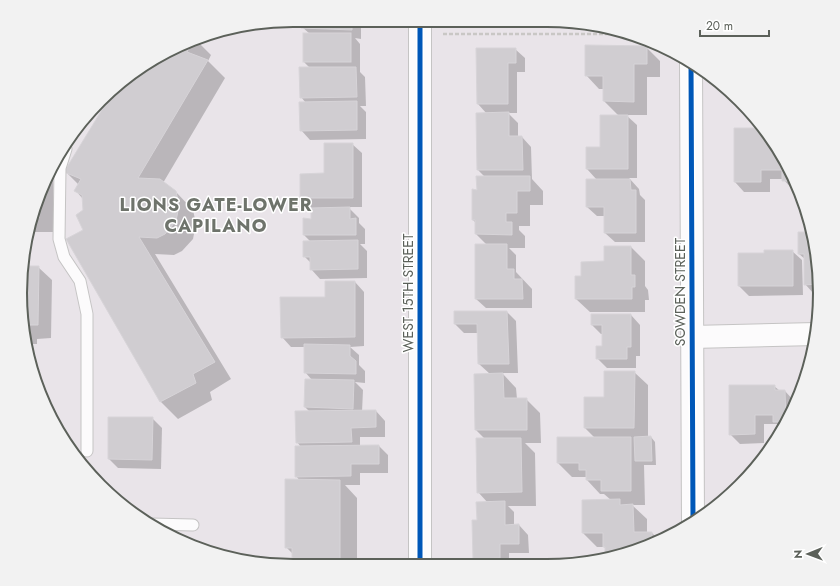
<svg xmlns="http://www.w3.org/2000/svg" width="840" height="586" font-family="Jost,sans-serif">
  <rect width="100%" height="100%" fill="#e9e4e9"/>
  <g fill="#0003">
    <polygon points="303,20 361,21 361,39 355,38 360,44 360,72 365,77 366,106 360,106 366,112 366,139 310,140 301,130 306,103 301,97 310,68 304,62 310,34 302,27"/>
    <polygon points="481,23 527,24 527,26 483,26"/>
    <polygon points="197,41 211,55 208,61 225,78 163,183 176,192 193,210 196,224 193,239 182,251 174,255 155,254 231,379 210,392 212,400 178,419 161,402 68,239 84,231 83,199 76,191 79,185 65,171 117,87 142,66"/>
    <polygon points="646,47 660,61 660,77 647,77 647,115 626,115 637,125 637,178 629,178 639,189 640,195 645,200 645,242 615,242 605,233 605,216 597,216 587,207 597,180 587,169 601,148 619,116 604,101 604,89 599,89 586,75"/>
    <polygon points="515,49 525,58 525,72 517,72 517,113 508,113 518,123 518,137 522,137 531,147 532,179 543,191 543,205 530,205 530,226 519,226 519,230 525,236 525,248 509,248 516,255 516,272 532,289 532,308 486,308 476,299 487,245 476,234 476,223 473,220 478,191 485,177 478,170 487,114 478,104"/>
    <polygon points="735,129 764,129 783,156 798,190 793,190 783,179 770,179 770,192 744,192 735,182"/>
    <polygon points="352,144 362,153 362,207 348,207 359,218 359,223 365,229 365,244 360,244 367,251 367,278 320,279 311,269 311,263 304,256 311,242 304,235 312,220 312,208 301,198 301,174 325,174"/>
    <polygon points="53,169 53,232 29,232 41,188"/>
    <polygon points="799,233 818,257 819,294 814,294 805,284 805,259 799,254"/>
    <polygon points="631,247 645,261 645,286 648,290 649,300 645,300 645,312 590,312 576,299 582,277"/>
    <polygon points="792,251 802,260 803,295 749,296 739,286 739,254 765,254"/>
    <polygon points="38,267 52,280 51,338 37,339 37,344 27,344 22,329"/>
    <polygon points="355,282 364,292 364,346 350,347 359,355 359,365 365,371 365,383 355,382 363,390 362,412 376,411 385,421 385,437 360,437 360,446 379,446 388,455 388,473 360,473 360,485 345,485 357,498 357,565 293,565 293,554 286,547 300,481 296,476 301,447 297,442 310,412 305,407 312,380 305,372 305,347 291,347 282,337 326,298"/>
    <polygon points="507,312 516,321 518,373 502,373 516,388 517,399 526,399 540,413 541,443 525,443 535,453 536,506 508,506 514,512 514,525 519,525 528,535 529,553 509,553 509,564 480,564 474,558 478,521 488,503 478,492 485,439 476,430 475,375 490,374 479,364 479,333 464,333 455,324"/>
    <polygon points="631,315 640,325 640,356 636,356 636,368 607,368 597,358 603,347 603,334 601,334 592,325"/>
    <polygon points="634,372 648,385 648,437 651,437 655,442 656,465 644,465 645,505 632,505 647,519 647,533 652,533 659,540 607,556 606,549 604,547 597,547 583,533 583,501 611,500 604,494 600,494 587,480 587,477 572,477 558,463 558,438 595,438 585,428 605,398"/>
    <polygon points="774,386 780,391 785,391 794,401 794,407 792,414 782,430 777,424 764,424 764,443 740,444 730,434"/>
    <polygon points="152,418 162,428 161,469 118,468 109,459"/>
  </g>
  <g fill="#d0cdd1" stroke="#d7d4d8">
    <polygon points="302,20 352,21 352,30 301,28"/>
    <rect x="303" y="33" width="48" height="29"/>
    <polygon points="191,44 187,52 208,60 138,178 160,179 176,191 179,206 176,221 165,234 157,238 139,237 215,362 193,374 196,383 160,402 66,239 83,230 76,215 83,210 82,195 74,191 81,179 64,172 114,90 142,66"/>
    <polygon points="585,45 647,46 647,64 634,64 634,102 603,101 603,76 585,76"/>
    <polygon points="476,48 516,48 516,63 508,63 508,104 477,104"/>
    <polygon points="299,67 356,67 357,97 300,98"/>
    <polygon points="357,101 357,130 300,131 299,102"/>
    <polygon points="509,112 509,136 522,136 523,170 477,170 476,113"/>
    <polygon points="600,115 628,115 628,169 586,169 586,147 600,147"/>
    <polygon points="734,128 763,128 783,156 794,181 782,181 782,170 761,170 761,182 734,182"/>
    <polygon points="324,143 353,143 353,198 300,198 300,174 324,173"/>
    <polygon points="476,176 530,176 530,191 517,191 517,213 506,213 506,222 512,222 512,235 475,234 475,220 472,220 472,189 477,190"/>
    <polygon points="586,179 630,179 631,190 636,190 636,233 604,233 604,207 586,207"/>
    <polygon points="39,194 39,218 33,218"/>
    <polygon points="350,207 350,219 356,218 356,235 303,235 303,218 311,219 311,208"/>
    <polygon points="798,232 812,232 818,257 819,284 804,285 804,254 798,254"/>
    <polygon points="358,240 358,269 310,270 310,257 303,257 303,241"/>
    <polygon points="475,244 507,244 507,269 514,269 514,279 522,279 523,299 475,299"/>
    <polygon points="604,246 631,246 631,275 635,275 635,287 632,287 632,299 575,299 575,276 581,276 581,262 604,261"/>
    <polygon points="764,250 793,250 793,286 738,286 738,253 764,253"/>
    <polygon points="22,266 39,266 38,325 24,325 24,330 22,329"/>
    <polygon points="325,281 355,281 355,337 281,338 280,297 325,297"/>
    <polygon points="454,311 507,311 509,364 478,364 477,324 454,324"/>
    <polygon points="591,314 631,314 631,347 627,347 627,359 596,359 596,346 602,346 602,325 591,325"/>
    <polygon points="304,344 350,345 350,356 356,361 356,374 304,373"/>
    <polygon points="604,371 635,371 634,428 584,428 584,397 604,397"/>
    <polygon points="503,373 504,398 527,398 527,430 475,430 474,374"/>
    <polygon points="305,379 354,380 353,409 304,407"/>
    <polygon points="729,385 775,385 775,390 785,390 786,422 773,422 773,415 755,415 755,434 729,435"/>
    <polygon points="796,388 801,388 797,401"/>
    <polygon points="376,410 376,427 351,428 352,442 296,443 295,411"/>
    <polygon points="108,417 153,417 152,460 108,459"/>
    <polygon points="651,436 652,461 635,461 634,437"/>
    <polygon points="557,437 631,437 631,491 601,491 601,480 586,480 586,470 579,470 579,463 557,463"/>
    <polygon points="476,438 521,438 522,492 477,493"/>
    <polygon points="379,445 379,464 351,464 351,476 295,477 295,446"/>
    <polygon points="285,479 340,480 340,565 292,565 292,548 285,548"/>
    <polygon points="620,499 620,505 633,504 634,532 652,532 652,543 605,556 605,547 603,547 603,533 582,533 582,500"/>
    <polygon points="505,501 505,525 519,524 519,544 500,544 500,558 473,559 472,520 477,520 476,502"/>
  </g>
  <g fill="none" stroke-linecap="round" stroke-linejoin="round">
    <defs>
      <g id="lane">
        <polyline points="66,149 60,168 59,239 64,257 80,281 87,314 87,451"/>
        <polyline points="151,524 193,525"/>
      </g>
      <g id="street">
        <polyline points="691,63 693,521"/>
        <polyline points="692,337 816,334"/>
        <polyline points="420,565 420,22"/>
      </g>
    </defs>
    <use href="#lane" stroke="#c5c4c4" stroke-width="13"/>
    <use href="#street" stroke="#c5c4c4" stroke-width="24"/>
    <polyline stroke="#c9c7c5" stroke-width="2.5" stroke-dasharray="4 2" stroke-linecap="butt" points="443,34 622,34"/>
    <use href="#lane" stroke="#fcfbfc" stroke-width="11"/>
    <use href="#street" stroke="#fcfbfc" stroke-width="22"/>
    <defs>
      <g id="cycleway">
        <polyline points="691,63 693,521"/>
        <polyline points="420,565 420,22"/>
      </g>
    </defs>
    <use href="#cycleway" stroke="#fff" stroke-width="8"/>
    <use href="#cycleway" stroke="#0057b8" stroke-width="5"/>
  </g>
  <g text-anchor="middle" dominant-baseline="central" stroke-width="3" stroke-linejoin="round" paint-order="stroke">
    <g font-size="14" fill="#5c615a" stroke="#fff">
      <text transform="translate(680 292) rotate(-90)">SOWDEN STREET</text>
      <text transform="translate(408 293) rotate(-90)">WEST 15TH STREET</text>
    </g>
    <g font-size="18" font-weight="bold" letter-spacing="1" fill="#6e736b" stroke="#fff">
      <text x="216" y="205">LIONS GATE-LOWER<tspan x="216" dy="21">CAPILANO</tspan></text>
    </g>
  </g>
  <path d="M0 0H840V586H0ZM293 27H547A266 266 0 0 1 813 293V293A266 266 0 0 1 547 559H293A266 266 0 0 1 27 293V293A266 266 0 0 1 293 27Z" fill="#f2f2f2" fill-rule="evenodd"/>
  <path fill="none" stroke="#5c615a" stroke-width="2" d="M293 27H547A266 266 0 0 1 813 293V293A266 266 0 0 1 547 559H293A266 266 0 0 1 27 293V293A266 266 0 0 1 293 27Z"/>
  <g transform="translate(808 554) rotate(269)" stroke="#ffffff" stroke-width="3" paint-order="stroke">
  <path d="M0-3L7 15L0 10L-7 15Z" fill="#5c615a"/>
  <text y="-6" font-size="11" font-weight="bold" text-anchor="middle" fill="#5c615a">N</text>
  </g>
  <path d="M700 30v6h69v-6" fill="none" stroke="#5c615a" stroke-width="2"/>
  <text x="706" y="30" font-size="12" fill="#5c615a" stroke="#ffffff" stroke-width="3" paint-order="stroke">20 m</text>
</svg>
